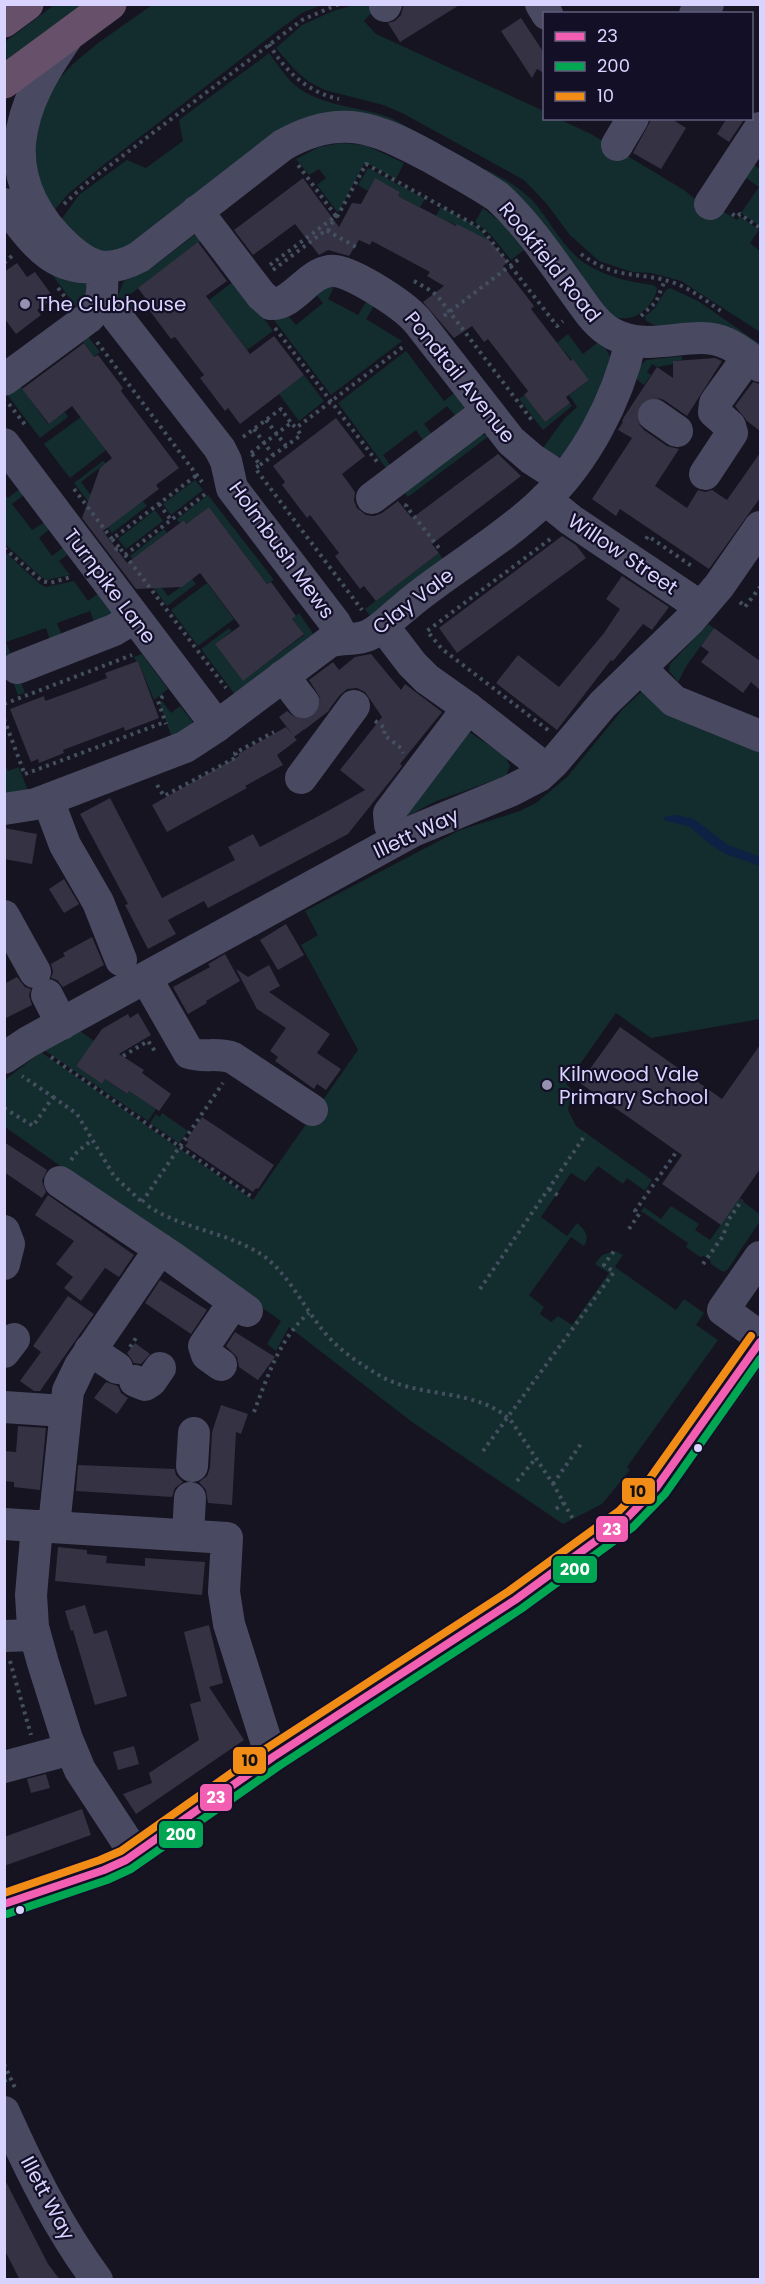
<svg xmlns="http://www.w3.org/2000/svg" width="765" height="2284" font-family="Poppins,sans-serif">
  <rect width="100%" height="100%" fill="#161421"/>
  <g fill="#132c2d">
    <polygon points="54,5 93,5 5,71 5,42"/>
    <polygon points="152,5 322,5 302,13 284,26 101,167 69,193 51,214 38,194 32,127 53,85 73,64 98,43"/>
    <polygon points="354,5 379,5 364,21 376,34 544,111 544,118 559,119 591,134 684,190 716,216 721,210 737,220 740,216 759,230 750,243 760,251 760,332 681,281 651,273 632,272 599,261 570,235 546,203 524,180 402,113 383,105 325,90 309,82 295,70 276,48 302,25 333,11"/>
    <path d="M269 53C278 65 288 81 300 89 327 107 362 107 391 118L481 167 480 170 387 119 360 113 128 251 98 252 57 225 80 194 127 160 146 168 183 141 179 120Z"/>
    <polygon points="341,143 365,145 404,163 396,179 365,162 338,213 317,185 326,178 319,169 309,175 296,159 319,147"/>
    <polygon points="751,163 760,169 760,226 741,213 759,187 743,176"/>
    <polygon points="368,168 425,199 420,207 398,196 400,192 375,179 368,191 358,185"/>
    <path d="M485 169C503 178 518 186 532 200 551 221 562 248 586 264 606 277 630 282 653 285L657 288C656 300 644 313 633 317 627 319 619 318 613 318L573 263 485 173Z"/>
    <polygon points="441,207 476,226 494,246 483,254 480,236 436,216"/>
    <polygon points="483,208 502,223 524,250 511,260 491,235 475,222"/>
    <polygon points="200,234 201,241 128,296 136,308 126,308 96,331 114,305 124,281 155,265 193,236"/>
    <polygon points="51,273 90,284 81,314"/>
    <polygon points="235,280 273,331 247,350 209,300"/>
    <polygon points="336,283 328,299 358,315 367,300 375,304 366,319 402,341 331,395 271,316 285,312 296,325 323,303 313,290"/>
    <polygon points="670,288 698,301 760,344 760,351 659,327 646,321 645,316 654,309 666,290"/>
    <polygon points="85,333 100,352 94,357 83,341 21,387 48,424 65,412 68,417 40,438 6,393"/>
    <path d="M568 334 583 354 597 343C603 346 608 350 610 357 616 377 575 438 563 456L559 457 543 448 564 419 577 407 569 395 589 380 557 343Z"/>
    <polygon points="406,351 444,401 458,390 468,408 458,419 447,406 424,424 435,438 426,444 416,430 383,455 393,469 389,472 338,403"/>
    <polygon points="682,356 682,360 673,361 673,364 657,367 652,364 647,372 651,375 644,385 636,379 640,366 646,360"/>
    <polygon points="304,375 324,401 299,421 279,394"/>
    <polygon points="524,395 545,422 570,403 572,406 543,430 519,399"/>
    <polygon points="81,417 106,450 70,478 44,444"/>
    <polygon points="478,434 489,436 408,497 401,489"/>
    <polygon points="103,461 106,463 81,482 109,520 143,501 147,506 112,533 74,483"/>
    <polygon points="195,480 203,490 171,515 163,504"/>
    <polygon points="21,488 25,494 12,504 32,530 46,521 51,528 39,538 52,556 65,546 70,553 59,561 70,575 47,580 41,577 5,544 4,494 8,498"/>
    <polygon points="208,495 274,580 267,584 209,507 186,524 184,520 179,523 177,519"/>
    <polygon points="155,510 163,521 126,549 118,539"/>
    <polygon points="164,529 167,533 152,544 140,559 168,596 192,579 196,584 167,606 130,556"/>
    <polygon points="5,552 40,584 46,587 74,581 88,601 99,593 111,607 111,615 95,625 90,611 57,623 63,638 51,643 46,628 6,642 25,693 18,695 5,660"/>
    <polygon points="439,553 444,561 371,617 365,609"/>
    <polygon points="207,583 234,619 198,646 171,610"/>
    <polygon points="299,613 312,632 313,636 236,696 201,649 229,628 232,631 216,644 243,680 304,635 292,619"/>
    <polygon points="708,624 714,628 687,665 678,682 669,671 670,664"/>
    <polygon points="142,654 168,689 154,700 138,661 136,661 134,657"/>
    <path d="M642 691 760 745V1019L651 1038 616 1013 566 1084 572 1090 568 1110 576 1126 652 1180 645 1191 627 1178 623 1184 598 1166 585 1182 571 1173 541 1217 567 1236 577 1223C585 1230 590 1236 584 1246L571 1237 529 1295 544 1307 540 1314 551 1322 558 1316 572 1325 609 1273 595 1264 602 1255 615 1251 623 1255 615 1267 676 1310 684 1299 704 1313 696 1325 718 1340 627 1467 630 1470 602 1504 563 1524 412 1422 289 1327 276 1351 267 1344 281 1321 5 1127V1080L41 1052 253 1200 358 1050 301 945 318 935 305 911 460 830 520 811 536 803 567 777 623 709Z"/>
    <polygon points="162,701 171,713 180,706 192,721 192,726 173,740 159,702"/>
    <polygon points="463,728 498,751 506,758 510,766 506,776 434,802 402,819"/>
    <polygon points="4,763 8,771 19,767 31,799 5,802"/>
    <polygon points="80,1031 94,1041 76,1066 102,1084 105,1079 126,1094 129,1091 156,1109 148,1121 44,1050"/>
    <polygon points="162,1113 188,1131 179,1143 150,1123 156,1114 160,1117"/>
    <polygon points="739,1199 760,1214 760,1221 728,1269 723,1272 711,1264 710,1260 704,1256 700,1257 686,1247 688,1243 641,1211 644,1207 661,1219 671,1206 699,1224 695,1230 710,1240"/>
  </g>
  <polygon fill="#0d2144" points="675,815 694,819 728,845 760,857 760,866 726,854 711,845 690,827 664,820 664,817"/>
  <g fill="#343243">
    <polygon points="404,4 461,4 400,42 388,23 395,21 401,15"/>
    <polygon points="521,18 544,53 544,73 537,69 532,78 501,31"/>
    <polygon points="652,118 670,118 686,128 661,169 633,153"/>
    <polygon points="727,118 745,118 729,142 717,134"/>
    <polygon points="303,178 339,227 352,203 361,204 375,178 400,192 398,196 456,226 457,224 490,241 508,262 503,266 534,306 531,309 571,361 573,359 589,380 566,397 570,403 545,422 524,395 528,391 488,339 484,342 472,326 454,338 423,302 444,286 427,276 430,272 372,241 370,245 359,240 349,256 328,250 319,255 295,224 253,255 234,230"/>
    <polygon points="198,242 227,281 206,296 250,354 274,336 304,375 240,424 228,408 225,411 200,378 204,375 175,337 171,339 147,307 150,304 138,288"/>
    <polygon points="17,263 27,277 35,272 54,298 37,310 41,315 16,334 4,318 4,272"/>
    <polygon points="84,343 94,357 98,355 123,388 121,391 179,468 156,485 159,489 103,531 127,563 184,520 186,524 209,507 267,584 271,582 296,616 292,619 304,634 243,681 215,644 240,626 200,573 182,587 136,589 82,518 100,468 112,458 72,406 49,424 22,389"/>
    <polygon points="715,358 722,361 687,416 664,400 655,397 647,399 640,404 636,414 638,423 644,430 667,446 679,449 655,486 687,508 698,490 705,492 712,490 727,500 760,453 760,498 709,569 620,509 616,516 592,499 632,438 618,430 623,422 622,421 624,417 657,367 673,378 673,361"/>
    <polygon points="753,382 760,384 760,431 747,421 735,406"/>
    <polygon points="336,418 365,456 342,474 355,492 354,501 357,508 366,515 374,516 382,513 398,501 412,518 498,454 521,476 432,544 439,553 376,601 364,586 360,589 335,556 339,553 310,515 307,518 282,485 285,482 273,466"/>
    <polygon points="562,536 576,545 586,558 457,653 439,628"/>
    <polygon points="622,576 669,607 652,630 643,624 613,661 611,660 557,730 496,683 518,655 559,687 604,633 620,609 606,599"/>
    <polygon points="714,628 760,661 760,690 751,682 743,693 701,662 709,652 701,646"/>
    <polygon points="371,654 401,690 405,684 442,712 400,764 402,766 348,834 208,908 204,901 168,920 176,934 148,949 125,905 128,904 80,814 110,798 162,898 235,860 228,847 253,834 260,847 326,812 365,790 340,770 382,717 365,692 357,688 347,689 340,695 327,712 294,737 297,740 277,755 283,765 245,786 247,788 167,832 152,805 239,756 238,754 286,727 293,735 279,717 287,711 297,719 306,720 314,716 320,708 321,699 309,680 333,662 339,670 355,657"/>
    <polygon points="138,661 159,718 125,731 124,727 63,750 64,753 39,763 38,759 31,762 10,709 44,696 45,701 73,691 107,678 105,673"/>
    <polygon points="4,828 37,834 32,864 4,859"/>
    <polygon points="64,879 79,904 64,913 49,889"/>
    <polygon points="286,924 304,955 278,970 260,940"/>
    <polygon points="92,937 104,965 63,987 57,980 51,978 53,972 51,964 65,956 63,953"/>
    <polygon points="225,954 240,981 206,1001 207,1003 188,1014 173,987 210,967 208,964"/>
    <polygon points="269,965 280,986 269,992 330,1034 317,1053 341,1069 326,1090 317,1084 314,1089 275,1061 278,1057 270,1051 286,1028 257,1009 236,969 248,977"/>
    <polygon points="17,977 25,987 31,989 29,995 32,1005 4,1019 4,984"/>
    <polygon points="138,1013 151,1035 119,1054 144,1070 142,1073 171,1094 159,1111 129,1091 127,1094 105,1079 102,1084 76,1066 102,1029 128,1014 130,1018"/>
    <polygon points="620,1027 722,1099 760,1045 760,1169 721,1225 662,1184 682,1155 580,1083"/>
    <polygon points="202,1117 274,1165 258,1189 256,1188 253,1192 185,1146 188,1142 186,1141"/>
    <polygon points="4,1142 47,1170 42,1181 46,1192 42,1198 4,1172"/>
    <polygon points="48,1195 134,1255 119,1277 105,1268 81,1301 64,1288 73,1277 56,1264 74,1241 35,1215"/>
    <polygon points="160,1280 207,1310 191,1334 145,1303"/>
    <polygon points="68,1296 94,1314 40,1391 34,1391 20,1381 41,1352 33,1346"/>
    <polygon points="235,1332 275,1357 258,1380 239,1367 237,1357 226,1346"/>
    <polygon points="135,1343 150,1354 141,1364 134,1363 127,1353"/>
    <polygon points="106,1382 118,1386 121,1393 128,1398 117,1414 94,1398"/>
    <polygon points="221,1405 248,1414 241,1434 236,1432 232,1505 208,1503 206,1490 199,1482 207,1476 210,1468 212,1432"/>
    <polygon points="18,1426 46,1428 40,1490 14,1487 14,1482 4,1481 4,1451 16,1452"/>
    <polygon points="78,1465 174,1469 174,1467 176,1475 183,1482 175,1488 172,1497 76,1491"/>
    <polygon points="58,1547 87,1550 87,1554 107,1556 106,1563 145,1566 145,1558 205,1562 202,1595 55,1581"/>
    <polygon points="85,1605 94,1634 107,1630 127,1696 95,1705 73,1630 71,1631 65,1611"/>
    <polygon points="209,1625 223,1683 209,1687 244,1740 136,1814 123,1794 152,1783 149,1773 199,1740 190,1704 201,1701 184,1632"/>
    <polygon points="134,1746 139,1764 118,1770 113,1752"/>
    <polygon points="46,1774 50,1788 31,1793 27,1779"/>
    <polygon points="82,1809 91,1835 4,1866 4,1837"/>
    <polygon points="4,2178 48,2264 60,2280 20,2280 4,2249"/>
  </g>
  <g fill="none" stroke-linecap="round" stroke-linejoin="round">
    <g stroke="#333142" stroke-width="32" stroke-dasharray="32 16" stroke-linecap="butt">
      <polyline points="637,403 654,415"/>
      <polyline points="303,702 317,720"/>
    </g>
    <g stroke="#44505f" stroke-width="4" stroke-dasharray="3 4.5" stroke-linecap="butt">
      <path d="M269 44C285 71 307 92 339 99"/>
      <polyline points="64,204 88,182 302,20 339,4"/>
      <polyline points="732,214 737,217 740,214 760,228"/>
      <polyline points="337,217 366,164 482,229 557,326 563,321"/>
      <polyline points="328,231 336,216"/>
      <path d="M581 254C618 282 641 270 677 284 694 291 709 303 724 313"/>
      <polyline points="4,263 12,256"/>
      <polyline points="270,265 336,216 298,165"/>
      <polyline points="273,270 326,230 358,248"/>
      <polyline points="414,281 433,292 439,298 534,423"/>
      <polyline points="58,288 68,301"/>
      <polyline points="444,316 519,259"/>
      <polyline points="641,316 656,302 665,280"/>
      <polyline points="275,328 378,463"/>
      <polyline points="97,342 202,482"/>
      <polyline points="9,404 26,426"/>
      <polyline points="266,420 286,446"/>
      <polyline points="254,429 273,455"/>
      <polyline points="243,437 281,409 291,423"/>
      <polyline points="251,453 291,423 296,428 404,346"/>
      <polyline points="252,454 260,465 255,468 362,610"/>
      <polyline points="260,465 301,435 296,428"/>
      <polyline points="74,489 112,539"/>
      <polyline points="159,504 171,520"/>
      <polyline points="407,504 406,506 439,548"/>
      <polyline points="646,539 648,536 693,567"/>
      <polyline points="119,547 112,539 197,475"/>
      <polyline points="4,548 42,581 50,583 71,577"/>
      <polyline points="115,550 119,547 125,555 208,492"/>
      <polyline points="125,555 226,688"/>
      <polyline points="740,602 745,607 760,587"/>
      <polyline points="163,696 158,701 166,724"/>
      <polyline points="4,704 132,655"/>
      <polyline points="4,719 25,775"/>
      <polyline points="375,721 385,728 384,735 401,748 403,753"/>
      <polyline points="548,730 442,649 427,631 553,537"/>
      <polyline points="25,774 165,722"/>
      <polyline points="157,785 164,796 237,757 235,753 274,732"/>
      <polyline points="123,1056 148,1041 157,1054"/>
      <polyline points="51,1057 252,1197"/>
      <polyline points="53,1097 77,1114 114,1176 142,1202"/>
      <polyline points="4,1108 33,1126 53,1097 22,1076"/>
      <polyline points="71,1160 77,1152 92,1140"/>
      <polyline points="549,1189 559,1196"/>
      <polyline points="142,1202 223,1083"/>
      <path d="M148 1206C184 1230 230 1232 265 1257 289 1276 302 1304 321 1328 335 1347 357 1362 377 1374 418 1400 477 1386 512 1422L553 1484 573 1519"/>
      <polyline points="629,1229 639,1214 635,1211 677,1151"/>
      <polyline points="703,1264 723,1236 729,1219 742,1200"/>
      <polyline points="480,1289 586,1134"/>
      <polyline points="130,1347 136,1338"/>
      <path d="M254 1412C267 1378 280 1337 309 1313"/>
      <polyline points="483,1451 614,1272 604,1265 614,1251"/>
      <polyline points="517,1481 536,1458"/>
      <polyline points="553,1484 583,1441"/>
      <polyline points="556,1509 564,1503"/>
      <polyline points="10,1661 31,1735"/>
      <polyline points="4,2064 15,2088"/>
      <polyline points="4,2081 11,2078"/>
    </g>
    <g stroke="#4a4962" stroke-width="32">
      <polyline points="541,4 547,14"/>
      <polyline points="385,6 386,4"/>
      <polyline points="695,14 708,4"/>
      <path d="M66 39C44 71 24 103 20 143 17 185 38 221 68 248 78 257 91 266 104 267 117 267 128 263 139 257L283 145C341 112 376 128 430 157 453 170 476 182 498 197 526 223 548 255 570 286 583 303 594 324 613 334 651 354 693 328 726 343 738 348 750 358 760 366"/>
      <polyline points="617,145 633,118"/>
      <path d="M4 204C33 240 50 272 102 267 102 289 106 301 88 318L4 380"/>
      <polyline points="710,204 760,128"/>
      <path d="M197 211 261 295 271 304C289 305 303 283 318 275 324 272 330 270 336 271 357 275 406 306 419 323L511 441 532 459 563 479"/>
      <polyline points="118,318 220,449 226,461 232,488 335,623 343,638"/>
      <polyline points="654,415 677,431"/>
      <polyline points="4,444 217,726"/>
      <polyline points="705,474 732,433 730,426 714,412 715,403 748,357"/>
      <polyline points="372,498 487,411"/>
      <polyline points="545,499 571,520 701,607"/>
      <polyline points="383,626 412,664 427,679 468,708 546,769"/>
      <polyline points="17,668 114,630 134,618"/>
      <polyline points="640,668 674,701 760,736"/>
      <polyline points="283,676 303,702"/>
      <polyline points="301,778 354,706"/>
      <polyline points="48,800 65,845 98,902 121,960"/>
      <path d="M4 809 36 804 185 747 217 726 329 642C342 637 357 641 369 635 382 629 393 616 405 607 415 598 426 590 437 582 471 557 508 534 539 505 585 463 617 401 631 341"/>
      <polyline points="397,839 390,825 389,813 468,708"/>
      <polyline points="4,916 35,972"/>
      <path d="M146 978 189 1053C203 1058 219 1052 233 1058L312 1110"/>
      <polyline points="47,995 62,1024"/>
      <polyline points="4,1058 28,1042 413,831 510,791 539,776 554,762 603,704 689,621 719,586 760,527"/>
      <polyline points="60,1182 175,1259 247,1311"/>
      <polyline points="4,1231 9,1244 4,1264"/>
      <polyline points="760,1257 723,1310 760,1337"/>
      <polyline points="90,1350 117,1368"/>
      <polyline points="4,1352 14,1339"/>
      <polyline points="221,1365 207,1355 204,1346 234,1302"/>
      <polyline points="135,1381 145,1385 151,1381 160,1368"/>
      <polyline points="4,1407 64,1411"/>
      <polyline points="192,1466 194,1433"/>
      <polyline points="4,1524 227,1538 224,1592 229,1624 266,1741 273,1757"/>
      <polyline points="37,1526 31,1595 33,1627 43,1663 67,1739 80,1770 135,1854"/>
      <polyline points="54,1526 68,1391 80,1366 160,1249"/>
      <polyline points="188,1535 190,1498"/>
      <polyline points="4,1636 35,1635"/>
      <polyline points="4,1767 71,1749"/>
      <polyline points="4,1904 104,1870 126,1860 273,1757 515,1600 626,1519 656,1488 760,1342"/>
      <path d="M4 2112C30 2170 59 2229 97 2280"/>
    </g>
    <g stroke="#67516a" stroke-width="33">
      <polyline points="4,21 27,4"/>
      <polyline points="4,82 110,4"/>
    </g>
    <defs>
      <polyline id="bus-1" points="4,1904 104,1870 126,1860 273,1757 515,1600 626,1519 656,1488 760,1342"/>
      <polyline id="bus-2" points="7,1914 107,1880 131,1869 279,1766 521,1609 633,1527 665,1494 760,1359"/>
      <polyline id="bus-3" points="4,1893 100,1860 121,1851 267,1748 509,1591 619,1511 648,1481 751,1336"/>
    </defs>
    <use href="#bus-1" stroke="#130f26" stroke-width="12"/>
    <use href="#bus-2" stroke="#130f26" stroke-width="12"/>
    <use href="#bus-3" stroke="#130f26" stroke-width="12"/>
    <use href="#bus-1" stroke="#f25fb2" stroke-width="8"/>
    <use href="#bus-2" stroke="#00a651" stroke-width="8"/>
    <use href="#bus-3" stroke="#f18d16" stroke-width="8"/>
  </g>
  <g fill="#9591b1" stroke="#130f26" stroke-width="2">
    <circle cx="25" cy="304" r="6"/>
    <circle cx="547" cy="1085" r="6"/>
  </g>
  <g fill="#d9d4ff" stroke="#130f26" stroke-width="2">
    <circle cx="698" cy="1448" r="5"/>
    <circle cx="20" cy="1910" r="5"/>
  </g>
  <g text-anchor="middle" dominant-baseline="central" stroke-width="4.5" stroke-linejoin="round" paint-order="stroke">
    <g font-size="20" fill="#d9d4ff" stroke="#130f26">
      <text transform="translate(550 262) rotate(51)">Rookfield Road</text>
      <text transform="translate(460 377) rotate(51)">Pondtail Avenue</text>
      <text transform="translate(282 550) rotate(54)">Holmbush Mews</text>
      <text transform="translate(623 554) rotate(34)">Willow Street</text>
      <text transform="translate(110 586) rotate(53)">Turnpike Lane</text>
      <text transform="translate(413 601) rotate(-37)">Clay Vale</text>
      <text transform="translate(416 833) rotate(-25)">Illett Way</text>
      <text transform="translate(48 2198) rotate(62)">Illett Way</text>
    </g>
    <g font-size="20" fill="#d9d4ff" stroke="#130f26" text-anchor="start">
      <text x="37" y="304">The Clubhouse</text>
      <text x="559" y="1074">Kilnwood Vale<tspan x="559" dy="23">Primary School</tspan></text>
    </g>
  </g>
  <g stroke="#130f26" stroke-width="2">
    <rect x="621" y="1477" width="35" height="28" rx="6" fill="#f18d16"/>
    <rect x="595" y="1515" width="34" height="28" rx="6" fill="#f25fb2"/>
    <rect x="552" y="1555" width="46" height="29" rx="6" fill="#00a651"/>
    <rect x="232" y="1746" width="35" height="29" rx="6" fill="#f18d16"/>
    <rect x="199" y="1783" width="34" height="29" rx="6" fill="#f25fb2"/>
    <rect x="158" y="1820" width="46" height="29" rx="6" fill="#00a651"/>
  </g>
  <g font-size="16" text-anchor="middle" font-weight="bold" fill="#fff">
    <text x="612" y="1535">23</text>
    <text x="575" y="1575">200</text>
    <text x="216" y="1803">23</text>
    <text x="181" y="1840">200</text>
  </g>
  <g font-size="16" text-anchor="middle" font-weight="bold" fill="#111">
    <text x="638" y="1497">10</text>
    <text x="250" y="1766">10</text>
  </g>
  <rect width="765" height="2284" fill="none" stroke="#d9d4ff" stroke-width="12"/>
  <rect x="543" y="12" width="210" height="108" fill="#130f26" stroke="#625e7d" stroke-width="1.5"/>
  <rect x="555" y="32" width="30" height="9" fill="#f25fb2" stroke="#625e7d" stroke-width="1.5"/>
  <text x="597" y="42" font-size="18" fill="#d9d4ff">23</text>
  <rect x="555" y="62" width="30" height="9" fill="#00a651" stroke="#625e7d" stroke-width="1.5"/>
  <text x="597" y="72" font-size="18" fill="#d9d4ff">200</text>
  <rect x="555" y="92" width="30" height="9" fill="#f18d16" stroke="#625e7d" stroke-width="1.5"/>
  <text x="597" y="102" font-size="18" fill="#d9d4ff">10</text>
</svg>
